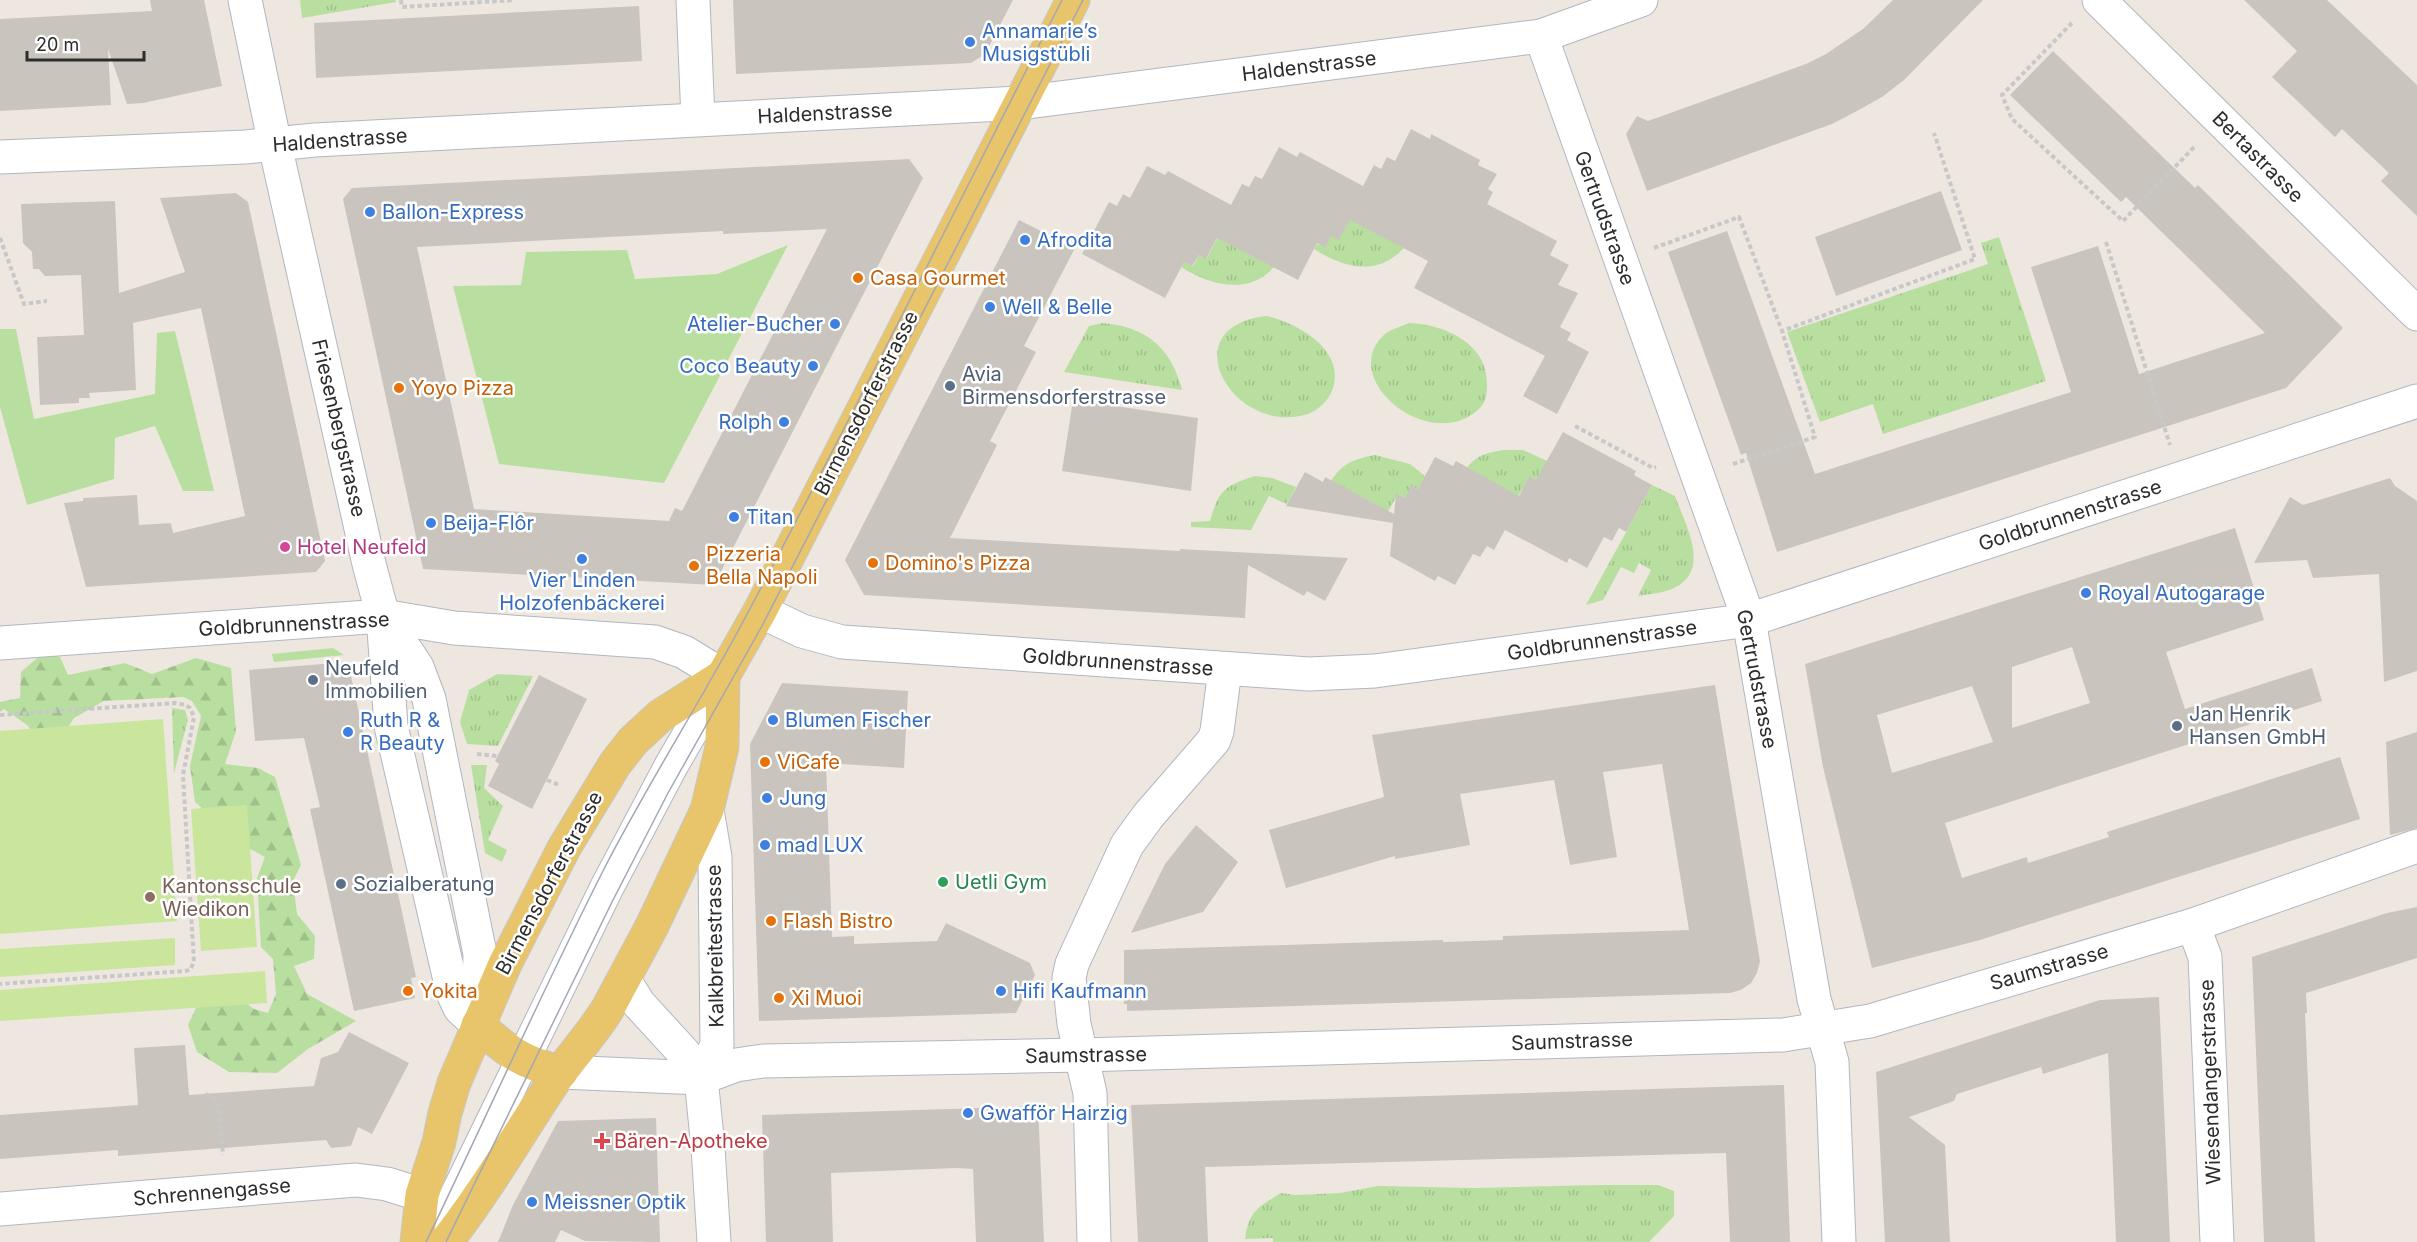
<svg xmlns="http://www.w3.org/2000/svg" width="2417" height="1242" font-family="Inter,sans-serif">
  <defs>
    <pattern id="grass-tufts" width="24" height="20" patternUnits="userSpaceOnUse" patternTransform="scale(1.5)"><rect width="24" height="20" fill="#b9dfa0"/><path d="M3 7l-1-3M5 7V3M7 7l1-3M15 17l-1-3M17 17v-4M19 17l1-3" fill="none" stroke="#9fc08a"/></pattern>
    <pattern id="forest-firs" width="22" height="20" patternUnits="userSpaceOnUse" patternTransform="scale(1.5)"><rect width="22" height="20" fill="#b9dfa0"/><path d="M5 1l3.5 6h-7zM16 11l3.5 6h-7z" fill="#9fc08a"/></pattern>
  </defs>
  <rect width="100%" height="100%" fill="#ede7e0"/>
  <g fill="url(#grass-tufts)">
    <polygon points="300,0 395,0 396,2 302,18"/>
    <path d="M1352 215 1404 248C1377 277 1344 268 1314 249L1317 244 1325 247 1331 236Z"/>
    <path d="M1220 233 1274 267C1248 296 1209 285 1181 267L1184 262 1193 266 1199 255 1207 258Z"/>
    <polygon points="1999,237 2046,381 1883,434 1873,404 1820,422 1787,332 1988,264 1981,243"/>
    <path d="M1267 316C1300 324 1349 352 1331 393 1326 403 1315 413 1304 415 1231 434 1171 326 1267 316Z"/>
    <path d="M1103 323C1146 327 1171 347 1182 390L1064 372 1089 326Z"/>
    <path d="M1409 323C1443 324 1488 343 1487 384 1487 394 1486 403 1479 409 1431 454 1341 382 1381 338 1387 330 1400 327 1409 323Z"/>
    <path d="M1504 450H1523L1554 464 1536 480 1529 477 1516 500 1467 468C1477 454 1488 453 1504 450Z"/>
    <path d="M1375 455 1410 464 1425 476 1418 489 1411 486 1405 498 1398 494 1386 515 1373 503 1331 481C1341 464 1356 458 1375 455Z"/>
    <path d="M1255 476 1272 478 1296 487 1287 504 1269 496 1251 530 1191 527V522L1210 521C1219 490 1224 486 1255 476Z"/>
    <path d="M1652 485 1675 496C1685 524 1712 570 1674 588 1664 593 1649 594 1638 596L1651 570 1639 563 1634 573 1621 567 1603 600 1586 605Z"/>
    <polygon points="497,674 533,676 498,746 467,744 460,722 469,690"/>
    <polygon points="172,708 185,710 188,720 174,773"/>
    <polygon points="471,765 487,765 484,788 503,806 488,840 507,850 502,862 485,853"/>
    <path d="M1600 1185H1658L1674 1191V1216L1649 1242H1273V1238L1245 1239C1249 1211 1258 1207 1281 1193L1296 1195 1340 1193 1378 1186 1474 1188Z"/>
  </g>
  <polygon fill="url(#forest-firs)" points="43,653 60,657 68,675 125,663 152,674 196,658 231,668 236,731 225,764 258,768 275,777 301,865 293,881 297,914 315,936 314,959 294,966 307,994 356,1021 308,1049 277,1073 229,1072 197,1052 188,1025 196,1008 223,997 242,1000 254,1009 268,1013 276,994 273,959 261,947 257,878 265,857 241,844 195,802 190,766 201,716 192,701 183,697 104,701 74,718 53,751 47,749 27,725 4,709 0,712 0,702 20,698 21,672"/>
  <g fill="#b9dfa0">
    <polygon points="788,245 664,483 499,464 453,286 521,285 526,252 627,250 635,279 717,274"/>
    <polygon points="0,329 16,329 34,419 155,394 157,333 175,331 214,491 183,491 155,426 115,438 114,479 27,505 0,407"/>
    <polygon points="333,648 344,655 274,662 272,654"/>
  </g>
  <g fill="#cae69d">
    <polygon points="163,719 177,921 0,934 0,731"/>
    <polygon points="247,805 257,947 201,951 191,809"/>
    <polygon points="175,938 175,965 0,977 0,949"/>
    <polygon points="265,971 267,1003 0,1021 0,990"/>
  </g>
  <g fill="#c9c5be" fill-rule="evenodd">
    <polygon points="150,0 204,0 222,86 143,103 127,104 108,49 111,105 0,111 0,19 152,11"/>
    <polygon points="733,0 1013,0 985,54 971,63 736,74"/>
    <polygon points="1893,0 1983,0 1904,80 1882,97 1857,111 1832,124 1647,191 1626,134 1637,116 1648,121 1806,64 1826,54 1863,29"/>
    <polygon points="2244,0 2327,0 2417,85 2417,216 2381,181 2389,173 2342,129 2335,137 2272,77 2297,51"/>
    <polygon points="639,6 642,61 316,78 314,23"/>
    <polygon points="2053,51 2195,188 2198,185 2343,328 2286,388 1777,552 1746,453 1741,455 1668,252 1727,231 1815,474 2071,392 2031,267 2098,246 2139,374 2265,333 2126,197 2121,202 2010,95"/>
    <polygon points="1411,129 1430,139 1431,134 1480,160 1478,165 1497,174 1488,189 1493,192 1487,204 1557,241 1550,255 1569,265 1558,285 1578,293 1560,327 1571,333 1567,340 1589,352 1557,414 1523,396 1545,356 1414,288 1428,261 1350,220 1339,240 1331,236 1325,248 1317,243 1298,280 1217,238 1206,259 1199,255 1192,266 1184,262 1165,298 1082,254 1109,202 1117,206 1123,194 1130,198 1147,166 1165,175 1168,171 1231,205 1242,184 1249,187 1255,176 1262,179 1279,147 1297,157 1300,152 1363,186 1374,165 1381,169 1387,157 1395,161"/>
    <path d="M909 159 923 178 714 585 423 569 343 199 352 188ZM827 229 682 511 675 508 669 521 474 509 417 247 723 231V234Z"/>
    <polygon points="1941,191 1962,250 1836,296 1815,237"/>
    <polygon points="236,193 248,202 325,561 316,572 86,587 64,503 83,501 83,498 137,495 139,525 171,523 173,533 245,516 201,308 133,323 136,390 89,393 90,398 79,398 79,403 40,405 37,337 84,335 81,275 45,276 39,269 33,269 32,252 23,243 21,204 115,201 119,293 185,272 160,198"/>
    <polygon points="1019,220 1075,248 1024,346 1036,352 990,441 997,445 950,538 1180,551 1180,549 1348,558 1325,601 1307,591 1304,596 1248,565 1245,618 864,595 845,560"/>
    <polygon points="1073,400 1198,418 1191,491 1062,471"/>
    <polygon points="1563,432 1636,471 1634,475 1652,485 1626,532 1619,528 1612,541 1604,537 1587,568 1569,558 1567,563 1505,530 1494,550 1487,546 1480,557 1473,554 1455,585 1438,576 1435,581 1390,556 1393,523 1286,506 1305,472 1323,482 1325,477 1394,514 1396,493 1405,498 1411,485 1418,489 1435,457 1453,466 1456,461 1519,496 1529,476 1536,480"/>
    <polygon points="2390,478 2395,486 2417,501 2417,671 2384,682 2379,574 2313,578 2307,560 2254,563 2290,497 2303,505"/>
    <path d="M2235 528 2264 620 2166 652 2185 709 2312 668 2322 701 1945 823 1962 878 2027 857 2028 863 2109 837 2107 832 2340 757 2360 819 1980 940 1872 968 1823 767 1805 664ZM2072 647 2090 703 2012 728V667ZM1972 686 1993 742 1892 773 1877 715Z"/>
    <polygon points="348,662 416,977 411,978 415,998 354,1011 310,809 320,807 304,738 255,741 249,670"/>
    <polygon points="539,675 587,699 532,809 488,786 499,764 495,761"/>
    <polygon points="782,683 908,691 904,768 826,763 832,937 854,936 854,944 937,941 946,923 1030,963 1035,975 1016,1013 759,1021 750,744"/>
    <polygon points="1715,685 1760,961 1757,973 1751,983 1741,990 1730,993 1127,1011 1127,1004 1124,1004 1124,950 1443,940 1443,942 1503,940 1503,936 1689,930 1662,764 1603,772 1617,857 1570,865 1554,780 1460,794 1470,845 1395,859 1395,856 1286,888 1269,830 1384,797 1372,735"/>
    <polygon points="2417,732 2417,828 2390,835 2386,742"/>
    <polygon points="1196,825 1238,862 1203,912 1131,933 1165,864"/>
    <polygon points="2417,907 2417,958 2306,993 2307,1013 2305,1013 2315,1242 2264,1242 2252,957 2387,913"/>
    <polygon points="2159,997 2170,1242 2116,1242 2108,1053 2043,1074 2041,1067 1957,1094 1954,1101 1909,1117 1945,1145 1950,1242 1885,1242 1876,1072 2100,1000"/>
    <polygon points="349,1032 409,1063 372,1134 358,1127 351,1146 331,1148 326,1140 118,1156 118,1150 0,1159 0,1115 138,1105 134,1048 185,1045 189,1095 314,1086 321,1058 338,1052"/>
    <polygon points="1784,1085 1790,1242 1730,1242 1726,1153 1205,1167 1208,1242 1138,1242 1131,1105"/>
    <polygon points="1038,1106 1044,1242 976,1242 973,1169 956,1168 831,1173 833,1242 766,1242 762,1115"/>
    <polygon points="656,1118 660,1242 585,1241 561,1230 555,1242 498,1242 513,1205 558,1121"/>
  </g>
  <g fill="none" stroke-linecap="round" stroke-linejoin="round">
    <defs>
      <g id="minor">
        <polyline points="245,0 275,145 369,564 383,616 391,726 453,993 460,1008 478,1025"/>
        <polyline points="693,0 698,119"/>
        <polyline points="2099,0 2417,314"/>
        <polyline points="1541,36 1749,620 1814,999 1832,1062 1839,1242"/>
        <polyline points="0,157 245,147 315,140 1020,103 1541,36 1641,0"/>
        <polyline points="760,611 802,631 842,642 1309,674 1375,671 1749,620 2417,401"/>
        <polyline points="384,618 417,667 429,699 480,954 478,1025"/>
        <polyline points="0,643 383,616 454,628 655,642 684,652 723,676 671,766 607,887 434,1242"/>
        <polyline points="2193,925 2205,957 2217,1242"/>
        <polyline points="624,980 639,1004 683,1052 701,1078 708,1148 714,1242"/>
        <polyline points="561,1072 701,1078 736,1065 763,1061 1081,1055 1783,1035 1870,1021 2193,925 2417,846"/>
        <polyline points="701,1078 717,1045 715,857 707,810"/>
        <polyline points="0,1209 356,1180 387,1184 422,1195"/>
        <polyline points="1094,1242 1090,1093 1074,1024 1069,978 1072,964 1127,845 1148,816 1214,740 1217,731 1225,670"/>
      </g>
      <g id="major">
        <path d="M478 1025C507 1051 522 1063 561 1072"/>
        <polyline points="417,1242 422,1195 439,1142 445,1113 454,1083 505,964 564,848 615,764 633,741 660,716 723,676 760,611 1073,0"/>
        <path d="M446 1242C486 1191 518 1135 554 1081 571 1057 591 1035 607 1010L652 926 707 810 722 747 723 676"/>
      </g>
    </defs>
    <use href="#minor" stroke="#b3b6bf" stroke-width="35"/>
    <use href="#major" stroke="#c8c8c8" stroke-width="35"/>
    <g stroke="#c8c8c8" stroke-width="4" stroke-dasharray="4.5 3" stroke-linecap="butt">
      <polyline points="401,0 402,7 515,0"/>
      <polyline points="2072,23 2002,95 2012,119 2123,221 2196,145"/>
      <polyline points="0,238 24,304 47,301"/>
      <polyline points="2106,242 2170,445"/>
      <polyline points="1654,248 1739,217 1782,331 1975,259 1934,133"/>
      <polyline points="1575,426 1653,468 1656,467"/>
      <polyline points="1733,464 1815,437 1782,331"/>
      <polyline points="0,715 175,703 186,705 190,708 194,717 183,775 194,962 190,970 185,971 0,984"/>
      <polyline points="477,754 497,756"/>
      <polyline points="547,780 559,785"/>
      <polyline points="205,1094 214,1098 220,1116 223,1155"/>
    </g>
    <use href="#minor" stroke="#fff" stroke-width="33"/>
    <use href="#major" stroke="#e8c46a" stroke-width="33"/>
    <g stroke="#a3a6b5" stroke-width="1.5">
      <path d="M426 1242C486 1118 542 991 604 869 648 783 700 703 745 618 854 414 957 206 1062 0"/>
      <polyline points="446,1242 612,902 668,793 762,626 1083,0"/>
    </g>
  </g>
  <g fill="#3f7fe0" stroke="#fff" stroke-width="2">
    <circle cx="970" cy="42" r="6"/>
    <circle cx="370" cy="212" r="6"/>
    <circle cx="1025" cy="240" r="6"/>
    <circle cx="990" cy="307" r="6"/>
    <circle cx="835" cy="324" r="6"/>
    <circle cx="813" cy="366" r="6"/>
    <circle cx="784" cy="422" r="6"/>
    <circle cx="734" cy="517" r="6"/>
    <circle cx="431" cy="523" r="6"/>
    <circle cx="582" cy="559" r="6"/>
    <circle cx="2086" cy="593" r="6"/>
    <circle cx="773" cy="720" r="6"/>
    <circle cx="348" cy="732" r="6"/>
    <circle cx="767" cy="798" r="6"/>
    <circle cx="765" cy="845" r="6"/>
    <circle cx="1001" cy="991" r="6"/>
    <circle cx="968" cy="1113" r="6"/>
    <circle cx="532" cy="1202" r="6"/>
  </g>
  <g fill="#e8710a" stroke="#fff" stroke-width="2">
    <circle cx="858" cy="278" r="6"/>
    <circle cx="399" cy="388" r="6"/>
    <circle cx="873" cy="563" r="6"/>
    <circle cx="694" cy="566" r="6"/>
    <circle cx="765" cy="762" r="6"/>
    <circle cx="771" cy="921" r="6"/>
    <circle cx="408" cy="991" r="6"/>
    <circle cx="779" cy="998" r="6"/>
  </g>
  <g fill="#5c6f8a" stroke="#fff" stroke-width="2">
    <circle cx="950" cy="386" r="6"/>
    <circle cx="313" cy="680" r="6"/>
    <circle cx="2177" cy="726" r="6"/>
    <circle cx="341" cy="884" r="6"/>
  </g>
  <circle fill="#d1479c" stroke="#fff" stroke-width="2" cx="285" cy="547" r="6"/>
  <circle fill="#2e9e5b" stroke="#fff" stroke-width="2" cx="943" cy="882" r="6"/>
  <circle fill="#8d6e63" stroke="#fff" stroke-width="2" cx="150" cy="897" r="6"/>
  <path fill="#e0444e" stroke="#fff" stroke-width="2" d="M599 1132h6v6h6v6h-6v6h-6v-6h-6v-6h6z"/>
  <g text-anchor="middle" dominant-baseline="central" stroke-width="5" stroke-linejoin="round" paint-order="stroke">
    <g font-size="20" fill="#366cbe" stroke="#fff" text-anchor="start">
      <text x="982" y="31">Annamarie’s<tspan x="982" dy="23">Musigstübli</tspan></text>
      <text x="382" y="212">Ballon-Express</text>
      <text x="1037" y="240">Afrodita</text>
      <text x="1002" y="307">Well &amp; Belle</text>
      <text x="823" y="324" text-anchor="end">Atelier-Bucher</text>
      <text x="801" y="366" text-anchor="end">Coco Beauty</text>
      <text x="772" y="422" text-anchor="end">Rolph</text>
      <text x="746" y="517">Titan</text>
      <text x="443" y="523">Beija-Flôr</text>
      <text x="582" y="580" text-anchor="middle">Vier Linden<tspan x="582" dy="23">Holzofenbäckerei</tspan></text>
      <text x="2098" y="593">Royal Autogarage</text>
      <text x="360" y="720">Ruth R &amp;<tspan x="360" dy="23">R Beauty</tspan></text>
      <text x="785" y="720">Blumen Fischer</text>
      <text x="779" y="798">Jung</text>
      <text x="777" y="845">mad LUX</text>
      <text x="1013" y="991">Hifi Kaufmann</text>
      <text x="980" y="1113">Gwafför Hairzig</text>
      <text x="544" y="1202">Meissner Optik</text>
    </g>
    <g font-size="20" fill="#2c2c2c" stroke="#fff">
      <text transform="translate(1309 66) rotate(-7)">Haldenstrasse</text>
      <text transform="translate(825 113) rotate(-3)">Haldenstrasse</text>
      <text transform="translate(340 140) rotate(-4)">Haldenstrasse</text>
      <text transform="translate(2258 157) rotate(45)">Bertastrasse</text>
      <text transform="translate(1605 218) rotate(70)">Gertrudstrasse</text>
      <text transform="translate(866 403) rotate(-63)">Birmensdorferstrasse</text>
      <text transform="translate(339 428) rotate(77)">Friesenbergstrasse</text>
      <text transform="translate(2070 515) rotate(-18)">Goldbrunnenstrasse</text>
      <text transform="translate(294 624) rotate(-3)">Goldbrunnenstrasse</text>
      <text transform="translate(1602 640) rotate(-8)">Goldbrunnenstrasse</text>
      <text transform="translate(1118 662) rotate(4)">Goldbrunnenstrasse</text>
      <text transform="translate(1757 679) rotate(79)">Gertrudstrasse</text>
      <text transform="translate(549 883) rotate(-62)">Birmensdorferstrasse</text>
      <text transform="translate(715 946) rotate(-91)">Kalkbreitestrasse</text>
      <text transform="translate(2049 967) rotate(-16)">Saumstrasse</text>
      <text transform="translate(1572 1041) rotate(-2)">Saumstrasse</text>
      <text transform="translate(1086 1055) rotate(-1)">Saumstrasse</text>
      <text transform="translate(2210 1082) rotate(-92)">Wiesendangerstrasse</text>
      <text transform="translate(212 1192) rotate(-5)">Schrennengasse</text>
    </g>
    <g font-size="20" fill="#c56008" stroke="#fff" text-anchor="start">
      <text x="870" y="278">Casa Gourmet</text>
      <text x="411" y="388">Yoyo Pizza</text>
      <text x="706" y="554">Pizzeria<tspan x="706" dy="23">Bella Napoli</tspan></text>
      <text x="885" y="563">Domino's Pizza</text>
      <text x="777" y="762">ViCafe</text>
      <text x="783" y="921">Flash Bistro</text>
      <text x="420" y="991">Yokita</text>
      <text x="791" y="998">Xi Muoi</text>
    </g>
    <g font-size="20" fill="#4e5e75" stroke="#fff" text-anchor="start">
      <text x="962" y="374">Avia<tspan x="962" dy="23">Birmensdorferstrasse</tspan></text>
      <text x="325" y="668">Neufeld<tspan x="325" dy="23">Immobilien</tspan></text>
      <text x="2189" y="714">Jan Henrik<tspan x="2189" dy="23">Hansen GmbH</tspan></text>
      <text x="353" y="884">Sozialberatung</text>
    </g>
    <g font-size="20" fill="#b23c85" stroke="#fff" text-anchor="start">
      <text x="297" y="547">Hotel Neufeld</text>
    </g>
    <g font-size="20" fill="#27864d" stroke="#fff" text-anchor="start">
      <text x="955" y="882">Uetli Gym</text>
    </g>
    <g font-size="20" fill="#785e54" stroke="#fff" text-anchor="start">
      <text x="162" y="886">Kantonsschule<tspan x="162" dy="23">Wiedikon</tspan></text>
    </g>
    <g font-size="20" fill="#be3a42" stroke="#fff" text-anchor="start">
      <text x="614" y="1141">Bären-Apotheke</text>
    </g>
  </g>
  <path d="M27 51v9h117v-9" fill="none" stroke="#2c2c2c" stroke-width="3"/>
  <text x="36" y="51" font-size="18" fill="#2c2c2c" stroke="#ffffff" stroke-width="4.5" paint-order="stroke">20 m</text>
</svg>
